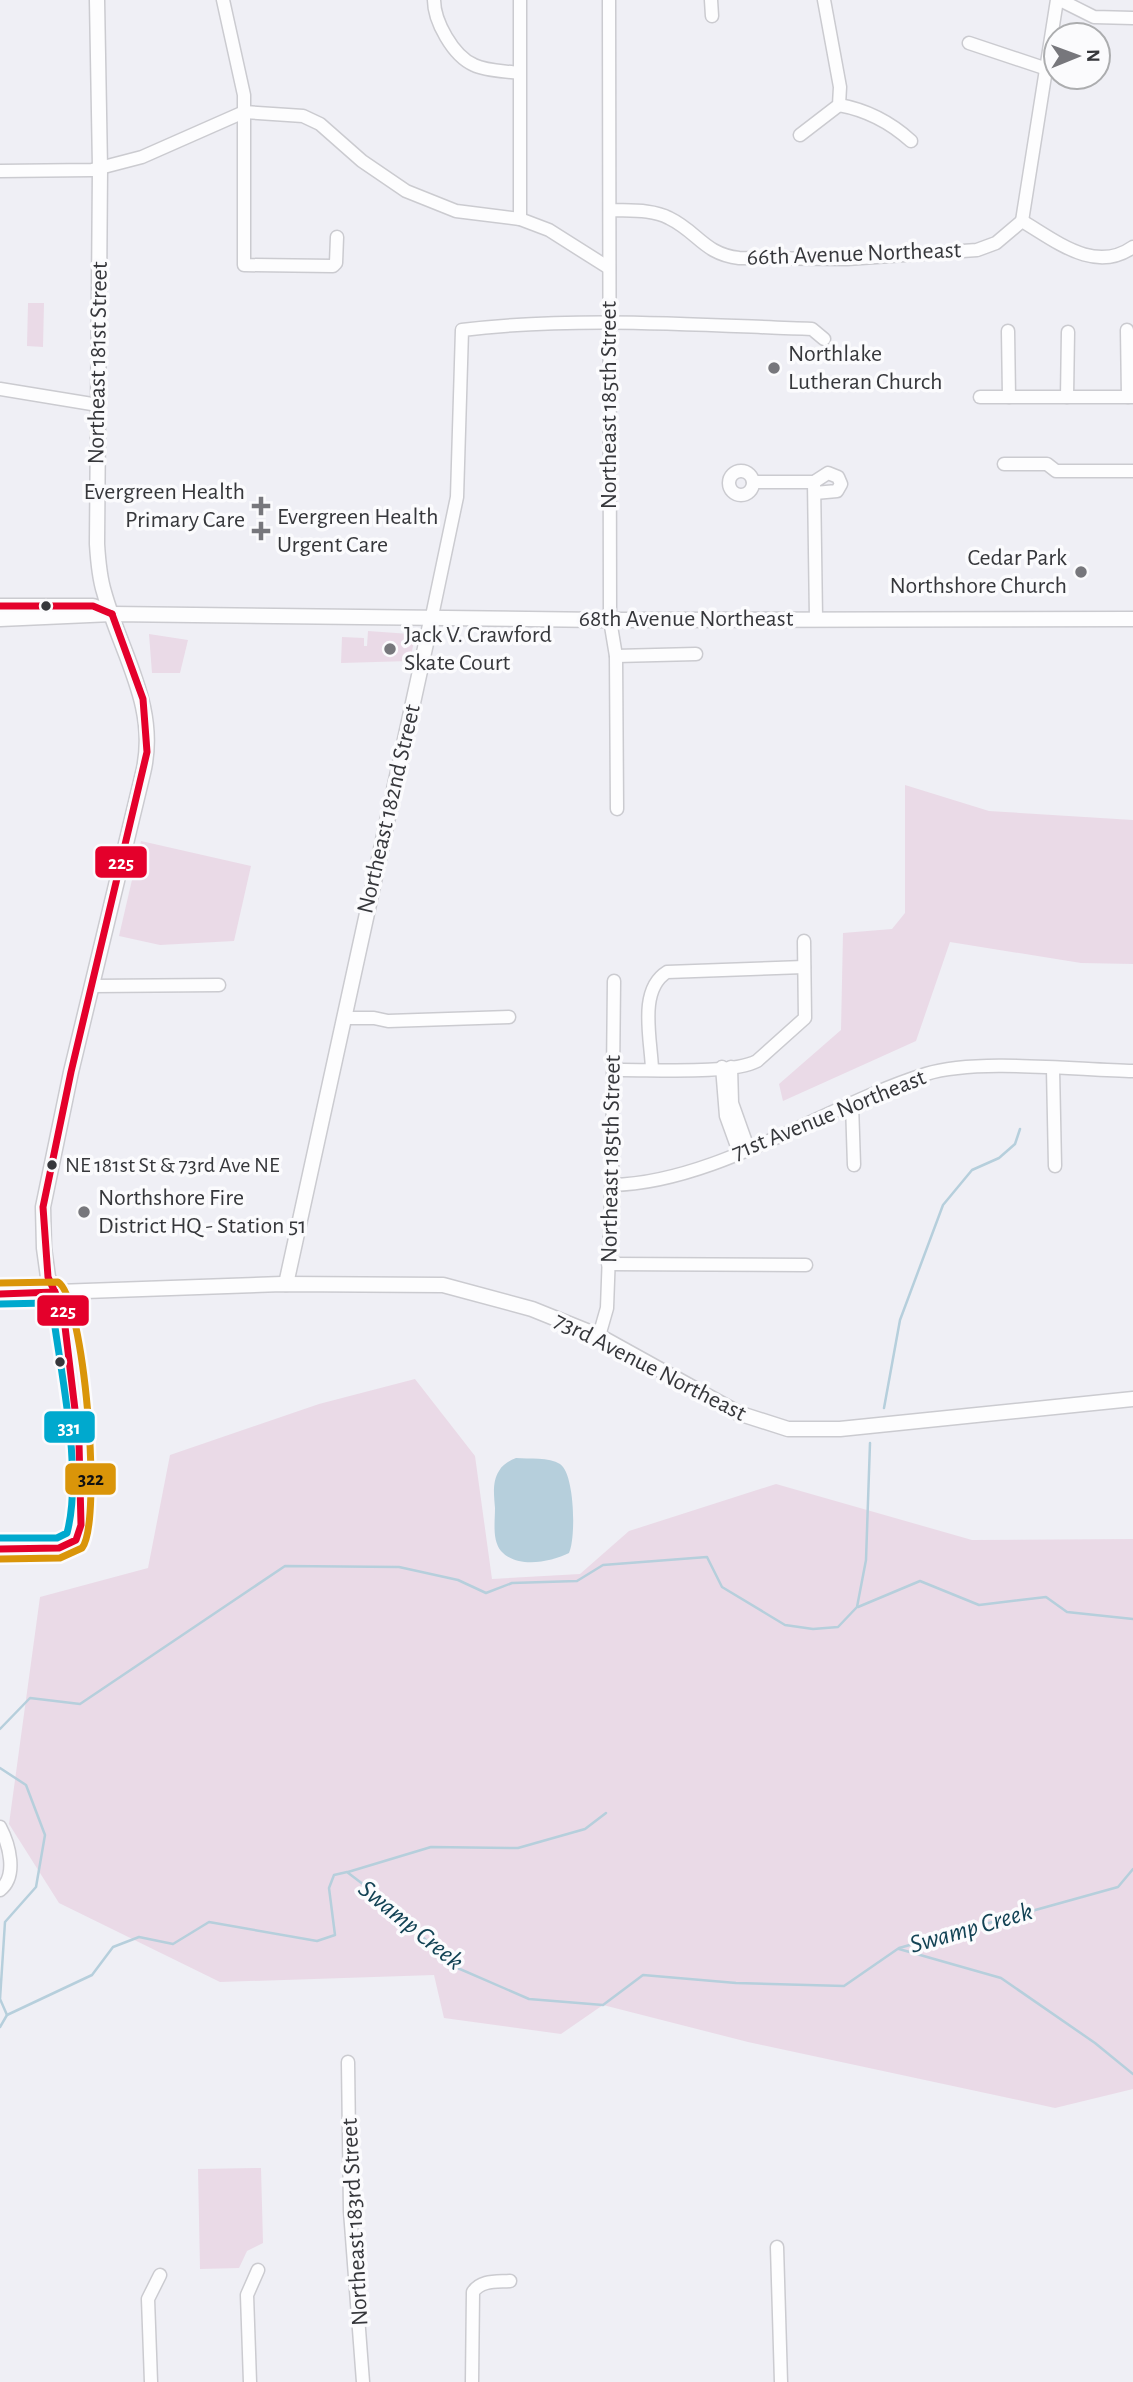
<svg xmlns="http://www.w3.org/2000/svg" width="1133" height="2382" font-family="'Alegreya Sans',sans-serif">
  <rect width="100%" height="100%" fill="#efeff5"/>
  <g fill="#eadae7">
    <polygon points="28,303 44,303 43,347 27,346"/>
    <polygon points="368,631 410,634 414,641 410,661 341,663 342,637 364,638 364,646 367,646"/>
    <polygon points="149,634 188,640 180,673 152,673"/>
    <polygon points="905,785 989,811 1133,820 1133,964 1081,963 950,942 916,1041 783,1101 779,1084 841,1030 843,933 892,929 905,913"/>
    <polygon points="141,841 251,866 234,941 160,945 119,936"/>
    <polygon points="415,1379 475,1456 492,1579 580,1574 629,1531 776,1484 972,1540 1133,1539 1133,2089 1055,2108 748,2042 603,2005 561,2034 444,2018 434,1975 220,1982 59,1903 9,1824 40,1597 148,1568 170,1455 319,1404"/>
    <polygon points="261,2168 263,2243 247,2251 239,2268 200,2269 198,2169"/>
  </g>
  <path fill="#b6cfdc" d="M516 1458C529 1459 549 1457 560 1464 575 1474 576 1538 569 1553 551 1562 517 1569 501 1551 492 1540 495 1522 495 1508 494 1495 492 1482 499 1471 503 1464 509 1461 516 1458Z"/>
  <g fill="none" stroke-linecap="round" stroke-linejoin="round">
    <g stroke="#b6cfdc" stroke-width="2.5">
      <polyline points="884,1408 900,1320 943,1205 972,1170 999,1158 1015,1144 1020,1129"/>
      <polyline points="858,1607 920,1581 979,1605 1046,1597 1067,1612 1133,1619"/>
      <polyline points="0,1729 30,1698 80,1704 285,1566 399,1567 458,1580 486,1593 512,1583 577,1581 603,1565 707,1557 722,1587 785,1625 813,1629 838,1627 857,1607 866,1560 870,1443"/>
      <polyline points="0,1768 26,1785 45,1835 36,1887 5,1922 0,1999 7,2015"/>
      <polyline points="348,1872 431,1847 518,1848 585,1829 606,1813"/>
      <polyline points="899,1949 1001,1978 1095,2043 1133,2074"/>
      <polyline points="0,2027 7,2015 92,1975 113,1947 139,1937 173,1944 209,1922 317,1941 335,1935 329,1888 334,1875 347,1872 385,1901 453,1966 529,1999 603,2005 643,1975 736,1983 844,1986 899,1948 1118,1887 1133,1869"/>
    </g>
    <defs>
      <g id="minor">
        <polyline points="223,0 244,95 244,265 333,266 336,263 337,237"/>
        <path d="M434 0C434 21 453 56 474 65 486 71 505 71 518 73"/>
        <polyline points="609,0 610,620 616,656 617,809"/>
        <polyline points="711,0 712,16"/>
        <polyline points="1060,0 1094,17 1133,18"/>
        <polyline points="969,43 1044,68"/>
        <path d="M839 105C867 110 890 122 911 141"/>
        <polyline points="800,135 839,105 840,87 824,0"/>
        <polyline points="0,171 92,170 142,157 244,112 303,116 320,124 362,161 406,191 456,211 520,219 549,230 609,268"/>
        <path d="M610 210C629 211 652 209 669 218 698 232 704 254 739 258L847 259 977 250 996 243 1022 221C1056 241 1095 274 1133 247"/>
        <polyline points="520,219 520,0"/>
        <polyline points="1022,221 1057,0"/>
        <polyline points="1127,330 1128,397"/>
        <polyline points="1008,331 1009,397"/>
        <polyline points="0,389 98,405"/>
        <polyline points="980,397 1133,397"/>
        <polyline points="1067,397 1068,332"/>
        <polyline points="1004,464 1047,464 1056,471 1133,471"/>
        <circle cx="741" cy="483" r="12"/>
        <polyline points="753,482 814,482 828,473 838,477 841,484 837,491 815,493"/>
        <polyline points="814,482 816,618"/>
        <path d="M432 616 457 497 462 330C577 316 697 325 812 329L824 339"/>
        <polyline points="616,656 696,654"/>
        <polyline points="93,986 219,985"/>
        <polyline points="344,1018 374,1018 388,1021 509,1017"/>
        <polyline points="722,1067 726,1116 739,1152"/>
        <polyline points="731,1067 732,1103 748,1148"/>
        <path d="M652 1069C651 1039 638 990 667 972L804 967"/>
        <polyline points="1053,1069 1055,1166"/>
        <path d="M614 1070C647 1069 731 1075 757 1061L805 1018 804 941"/>
        <polyline points="852,1104 854,1165"/>
        <path d="M612 1185C715 1183 827 1105 926 1074 977 1058 1077 1070 1133 1071"/>
        <polyline points="608,1264 806,1265"/>
        <polyline points="599,1336 607,1308 612,1171 614,981"/>
        <path d="M0 1827C9 1844 18 1876 0 1890"/>
        <polyline points="348,2062 350,2211 363,2382"/>
        <polyline points="777,2247 781,2382"/>
        <polyline points="151,2382 148,2299 160,2275"/>
        <polyline points="250,2382 247,2295 258,2270"/>
        <path d="M472 2382 473 2292C481 2280 496 2282 510 2281"/>
      </g>
      <g id="tertiary">
        <polyline points="0,606 93,606 111,613"/>
        <polyline points="0,619 112,614 603,620 1133,619"/>
        <polyline points="286,1284 432,616"/>
        <path d="M55 1292 48 1277 44 1248 43 1207 71 1072 143 773C159 707 121 654 104 592 99 576 98 560 97 544L100 168 97 0"/>
        <polyline points="0,1294 282,1284 443,1285 532,1309 599,1336 738,1413 788,1429 840,1429 1133,1399"/>
      </g>
    </defs>
    <use href="#minor" stroke="#cbcbd0" stroke-width="15"/>
    <use href="#tertiary" stroke="#cbcbd0" stroke-width="17"/>
    <use href="#minor" stroke="#fdfdfe" stroke-width="12"/>
    <use href="#tertiary" stroke="#fdfdfe" stroke-width="14"/>
    <defs>
      <g id="bus-1">
        <polyline points="0,606 93,606 112,614"/>
        <polyline points="0,1294 55,1292"/>
        <polyline points="0,1549 59,1548 76,1540 81,1525 79,1443 63,1310 48,1277 43,1207 71,1072 147,752 143,699 112,614"/>
      </g>
      <path id="bus-2" d="M0 1538H57L67 1533C83 1473 61 1375 53 1313L48 1303 0 1304"/>
      <path id="bus-3" d="M0 1283 58 1282C84 1297 103 1522 82 1548L60 1558 0 1559"/>
    </defs>
    <use href="#bus-1" stroke="#fbfbfd" stroke-width="12"/>
    <use href="#bus-2" stroke="#fbfbfd" stroke-width="12"/>
    <use href="#bus-3" stroke="#fbfbfd" stroke-width="12"/>
    <use href="#bus-1" stroke="#e4002b" stroke-width="7"/>
    <use href="#bus-2" stroke="#00a9ce" stroke-width="7"/>
    <use href="#bus-3" stroke="#da9509" stroke-width="7"/>
  </g>
  <g fill="#77777c" stroke="#fbfbfd" stroke-width="2.5">
    <circle cx="774" cy="368" r="7"/>
    <path d="M257.5 495.5h7v7h7v7h-7v7h-7v-7h-7v-7h7z"/>
    <path d="M257.5 520.5h7v7h7v7h-7v7h-7v-7h-7v-7h7z"/>
    <circle cx="1081" cy="572" r="7"/>
    <circle cx="390" cy="649" r="7"/>
    <circle cx="84" cy="1212" r="7"/>
  </g>
  <g fill="#36373b" stroke="#fbfbfd" stroke-width="2.5">
    <circle cx="46" cy="606" r="6"/>
    <circle cx="52" cy="1165" r="6"/>
    <circle cx="60" cy="1362" r="6"/>
  </g>
  <g text-anchor="middle" dominant-baseline="central" stroke-width="7" stroke-linejoin="round" paint-order="stroke">
    <g font-size="22" fill="#36373b" stroke="#fbfbfd" text-anchor="start">
      <text x="65" y="1165">NE 181st St &amp; 73rd Ave NE</text>
    </g>
    <g font-size="24" fill="#36373b" stroke="#fbfbfd">
      <text transform="translate(854 254) rotate(-2)">66th Avenue Northeast</text>
      <text transform="translate(98 363) rotate(-89)">Northeast 181st Street</text>
      <text transform="translate(609 405) rotate(-90)">Northeast 185th Street</text>
      <text x="686" y="619">68th Avenue Northeast</text>
      <text transform="translate(389 809) rotate(-77)">Northeast 182nd Street</text>
      <text transform="translate(829 1115) rotate(-22)">71st Avenue Northeast</text>
      <text transform="translate(611 1159) rotate(-89)">Northeast 185th Street</text>
      <text transform="translate(650 1367) rotate(27)">73rd Avenue Northeast</text>
      <text transform="translate(355 2222) rotate(-93)">Northeast 183rd Street</text>
    </g>
    <g font-size="24" fill="#36373b" stroke="#fbfbfd" text-anchor="start">
      <text x="788" y="354">Northlake<tspan x="788" dy="28">Lutheran Church</tspan></text>
      <text x="245" y="492" text-anchor="end">Evergreen Health<tspan x="245" dy="28">Primary Care</tspan></text>
      <text x="277" y="517">Evergreen Health<tspan x="277" dy="28">Urgent Care</tspan></text>
      <text x="1067" y="558" text-anchor="end">Cedar Park<tspan x="1067" dy="28">Northshore Church</tspan></text>
      <text x="404" y="635">Jack V. Crawford<tspan x="404" dy="28">Skate Court</tspan></text>
      <text x="98" y="1198">Northshore Fire<tspan x="98" dy="28">District HQ - Station 51</tspan></text>
    </g>
    <g font-size="26" font-style="italic" fill="#124254" stroke="#fbfbfd">
      <text transform="translate(411 1925) rotate(39)">Swamp Creek</text>
      <text transform="translate(971 1928) rotate(-16)">Swamp Creek</text>
    </g>
  </g>
  <g stroke="#fbfbfd" stroke-width="2.5">
    <rect x="94" y="845" width="54" height="34" rx="7" fill="#e4002b"/>
    <rect x="36" y="1294" width="54" height="33" rx="7" fill="#e4002b"/>
    <rect x="43" y="1410" width="53" height="34" rx="7" fill="#00a9ce"/>
    <rect x="64" y="1462" width="53" height="34" rx="7" fill="#da9509"/>
  </g>
  <g font-size="19" text-anchor="middle" font-weight="bold" fill="#fff">
    <text x="121" y="869">225</text>
    <text x="63" y="1317">225</text>
    <text x="69" y="1434">331</text>
  </g>
  <g font-size="19" text-anchor="middle" font-weight="bold" fill="#111">
    <text x="91" y="1485">322</text>
  </g>
  <g transform="translate(1077 56) rotate(89)"><circle r="33" fill="#fbfbfd" stroke="#acadaf" stroke-width="2"/>
  <path d="M0-5L12 26L0 18L-12 26Z" fill="#77777c"/>
  <text y="-10" font-size="19" font-weight="bold" text-anchor="middle" fill="#36373b">N</text>
  </g>
</svg>
